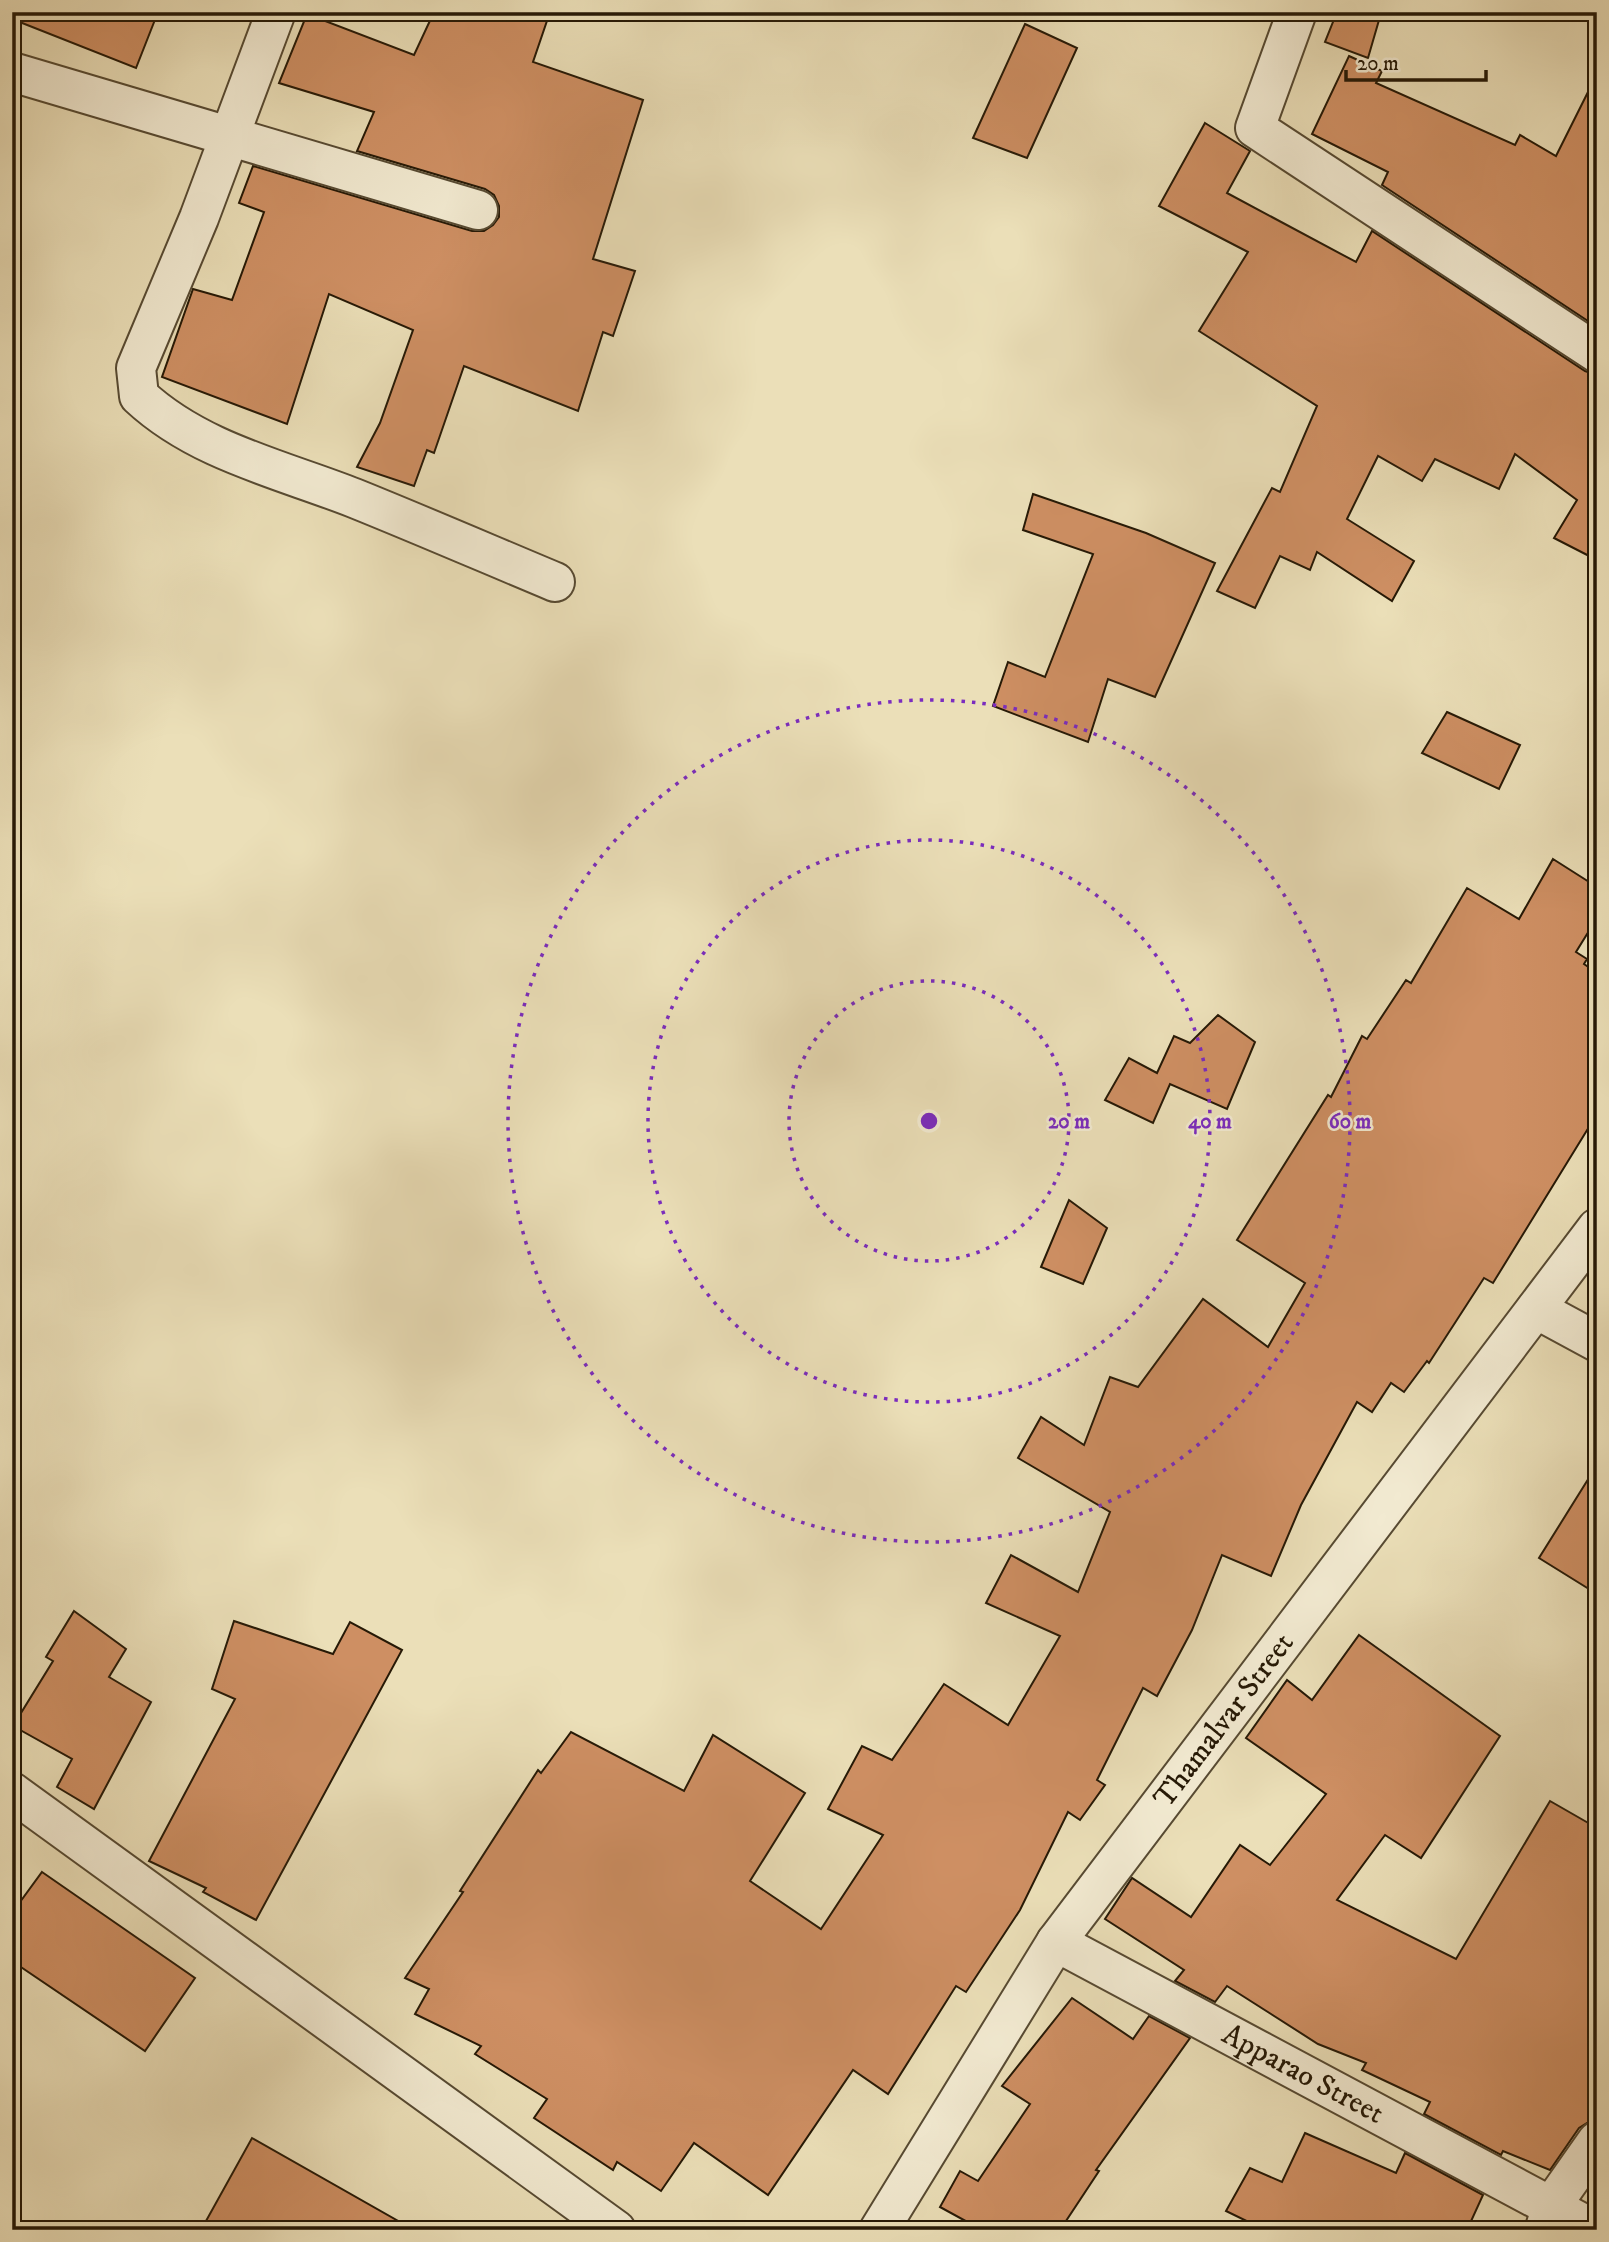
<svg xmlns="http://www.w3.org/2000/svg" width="1609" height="2242" font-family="'IM FELL DW Pica',serif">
  <rect width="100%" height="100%" fill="#ebdfb8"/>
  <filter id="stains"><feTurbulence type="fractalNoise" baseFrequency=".00286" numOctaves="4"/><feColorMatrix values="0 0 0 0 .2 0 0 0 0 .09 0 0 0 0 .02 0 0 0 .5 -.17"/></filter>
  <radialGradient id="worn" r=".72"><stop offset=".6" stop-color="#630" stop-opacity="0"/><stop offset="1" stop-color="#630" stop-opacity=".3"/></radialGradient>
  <g fill="#ce8f63" stroke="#261906" stroke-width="2">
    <polygon points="12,12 158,12 136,68 12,19"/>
    <polygon points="434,12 550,12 533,62 643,100 593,259 635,271 613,336 603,332 578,411 464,366 434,453 427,450 414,486 357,467 380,423 413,330 329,294 287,424 162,377 193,289 232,300 264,212 239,203 253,166 472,231 484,231 493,225 499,217 499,206 494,195 485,189 357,151 374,112 279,83 307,14 414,55"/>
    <polygon points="1337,12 1358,12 1379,20 1368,58 1325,42"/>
    <polygon points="1025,24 1077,48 1027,158 973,138"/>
    <polygon points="1349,56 1382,71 1376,83 1515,145 1520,135 1556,156 1597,74 1597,327 1382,185 1388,172 1312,134"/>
    <polygon points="1205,123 1250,151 1227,193 1356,262 1372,231 1585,371 1597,375 1597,560 1554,538 1577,500 1515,454 1499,489 1435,459 1422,481 1378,456 1347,519 1414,561 1392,601 1317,552 1310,570 1280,556 1255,608 1217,591 1272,488 1280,492 1317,406 1199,331 1248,252 1159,206"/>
    <polygon points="1033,494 1146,533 1215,563 1155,697 1108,679 1088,742 993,706 1008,662 1045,677 1093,554 1023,530"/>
    <polygon points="1447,712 1520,745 1499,789 1422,753"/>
    <polygon points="1553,859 1597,887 1597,918 1576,952 1587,959 1584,964 1597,973 1597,1114 1493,1283 1484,1278 1429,1363 1427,1361 1404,1392 1391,1383 1372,1412 1357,1402 1301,1505 1271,1576 1222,1555 1192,1630 1157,1696 1143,1688 1097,1780 1105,1785 1080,1820 1068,1812 1020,1910 966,1992 956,1986 888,2094 853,2070 768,2195 694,2143 661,2191 617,2162 613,2170 534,2118 547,2099 475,2054 481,2046 415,2014 429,1989 405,1978 463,1892 460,1891 538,1770 541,1773 571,1732 684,1791 713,1735 805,1793 750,1881 821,1929 883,1835 828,1809 862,1746 892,1760 944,1684 1008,1725 1060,1636 986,1603 1011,1555 1078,1592 1110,1512 1018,1458 1041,1417 1084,1445 1110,1377 1138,1387 1203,1299 1268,1347 1305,1283 1237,1240 1328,1095 1331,1097 1362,1036 1367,1039 1406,980 1411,983 1467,888 1519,919"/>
    <polygon points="1218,1015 1255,1042 1227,1109 1170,1084 1153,1123 1105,1100 1129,1058 1157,1073 1174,1036 1190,1043"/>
    <polygon points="1069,1200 1107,1228 1083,1284 1041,1267"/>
    <polygon points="1597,1465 1597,1594 1539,1558"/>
    <polygon points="74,1611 126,1649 109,1677 151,1702 94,1809 57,1787 72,1759 13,1726 53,1661 46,1657"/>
    <polygon points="234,1621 333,1654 350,1622 402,1650 256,1920 203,1892 206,1888 149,1861 235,1699 212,1689"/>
    <polygon points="1359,1635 1500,1736 1421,1858 1385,1835 1337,1900 1456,1959 1550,1801 1597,1828 1597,2106 1590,2121 1579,2128 1550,2170 1503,2151 1501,2155 1424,2114 1430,2102 1362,2070 1366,2063 1318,2044 1227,1986 1215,2002 1175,1981 1184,1970 1105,1919 1132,1878 1191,1917 1240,1845 1270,1865 1326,1794 1246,1738 1287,1680 1312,1700"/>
    <polygon points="42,1872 195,1978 145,2051 12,1961 12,1913"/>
    <polygon points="1072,1998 1133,2039 1149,2016 1190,2038 1096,2170 1099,2171 1060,2230 982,2230 940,2207 960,2171 978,2181 1030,2104 1002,2086"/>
    <polygon points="1305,2133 1396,2173 1405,2153 1483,2195 1467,2230 1265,2230 1226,2211 1250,2168 1282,2182"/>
    <polygon points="252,2138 414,2230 201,2230"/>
  </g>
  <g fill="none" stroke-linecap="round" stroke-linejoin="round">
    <defs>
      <g id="minor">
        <path d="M276 12 199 218 136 368 139 396C198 451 280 469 354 498 421 525 488 554 555 582"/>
        <polyline points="1297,12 1255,128 1597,353"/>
        <polyline points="12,72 478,210"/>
        <polyline points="1536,1309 1597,1342"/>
        <polyline points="12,1792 616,2230"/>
        <path id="s1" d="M1056 1942 1595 2230"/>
        <polyline points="1545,2228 1552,2205 1597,2141"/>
        <path id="s2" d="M879 2230 1056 1942 1597 1228"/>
      </g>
    </defs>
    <use href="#minor" stroke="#574a32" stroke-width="42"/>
    <use href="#minor" stroke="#f2ead1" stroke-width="38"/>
  </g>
  <g fill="none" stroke="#7b2cbf" stroke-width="3.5" stroke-dasharray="3.5 7">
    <circle cx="929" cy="1121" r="140"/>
    <circle cx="929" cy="1121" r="281"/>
    <circle cx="929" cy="1121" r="421"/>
  </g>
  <g text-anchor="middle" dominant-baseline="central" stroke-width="5" stroke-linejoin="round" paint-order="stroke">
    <g font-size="30" fill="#261906" stroke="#f2ead1">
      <text stroke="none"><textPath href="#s2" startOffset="616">Thamalvar Street</textPath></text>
      <text stroke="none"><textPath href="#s1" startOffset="280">Apparao Street</textPath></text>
    </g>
  </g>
  <circle cx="929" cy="1121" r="10" fill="#7b2cbf" stroke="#f2ead1" stroke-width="3.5"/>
  <g font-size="21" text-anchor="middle" font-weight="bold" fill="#7b2cbf" stroke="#f2ead1" stroke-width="5" stroke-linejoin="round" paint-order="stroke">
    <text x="1069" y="1128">20 m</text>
    <text x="1210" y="1128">40 m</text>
    <text x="1350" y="1128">60 m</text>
  </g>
  <rect width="1609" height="2242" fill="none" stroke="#ebdfb8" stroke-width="42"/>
  <rect x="14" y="14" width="1581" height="2214" fill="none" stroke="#261906" stroke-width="3.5"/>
  <rect x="21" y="21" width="1567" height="2200" fill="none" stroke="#261906" stroke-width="2"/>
  <path d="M1346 70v10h140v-10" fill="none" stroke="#261906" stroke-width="3.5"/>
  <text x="1357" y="70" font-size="21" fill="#261906" stroke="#f2ead1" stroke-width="5" paint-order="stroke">20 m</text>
  <rect width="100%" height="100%" filter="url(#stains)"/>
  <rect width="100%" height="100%" fill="url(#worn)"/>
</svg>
